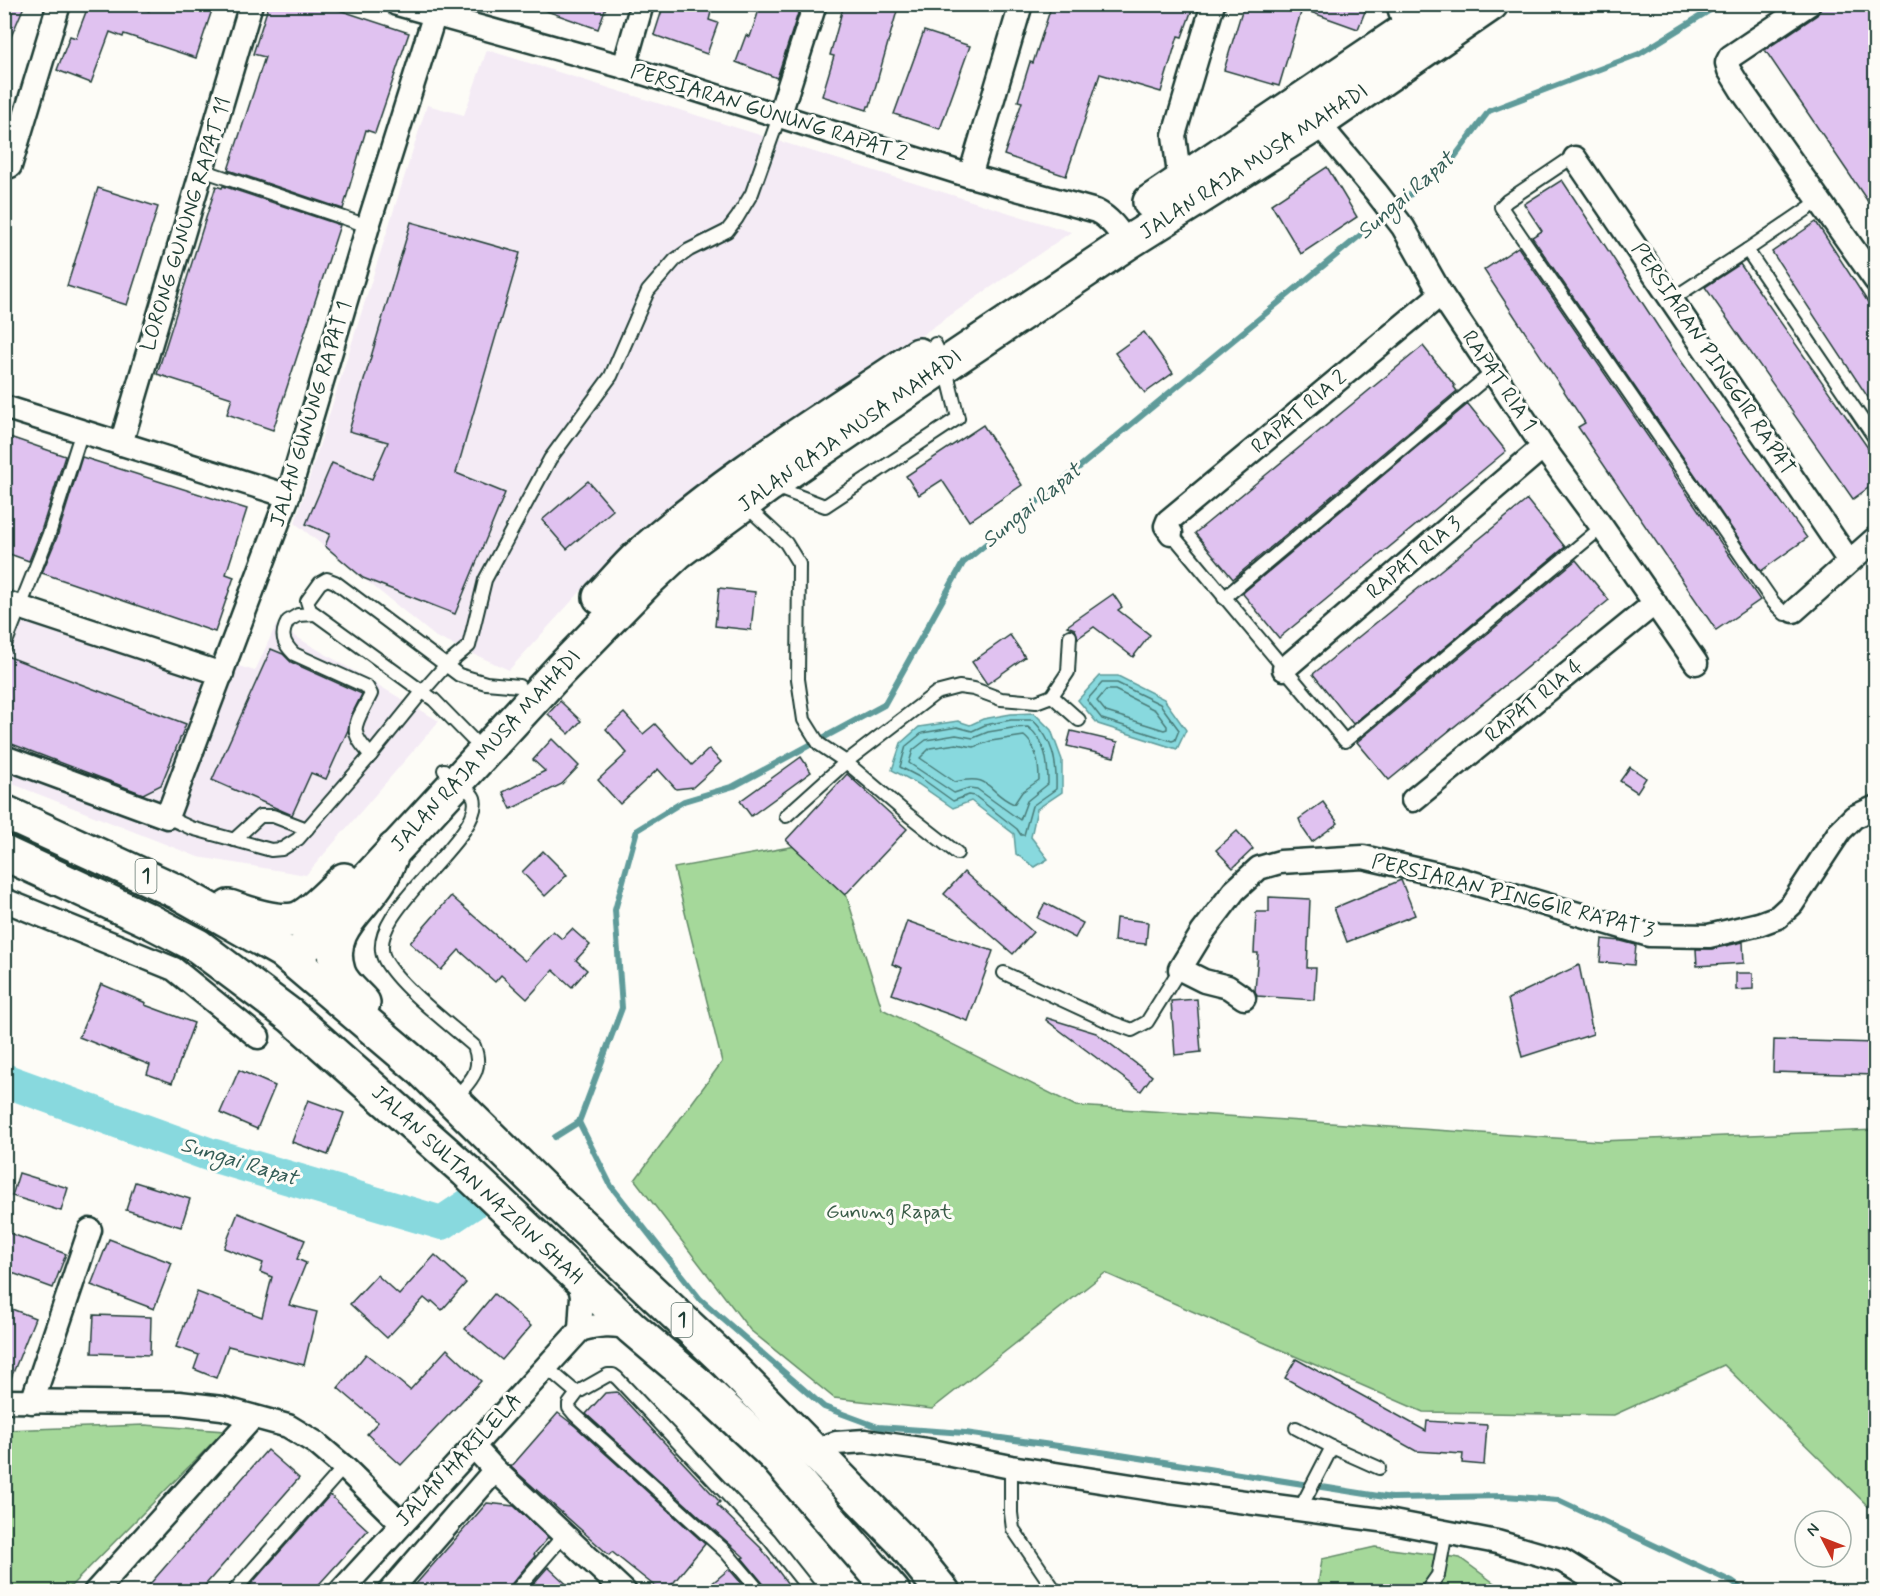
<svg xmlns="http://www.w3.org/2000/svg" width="1880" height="1596" font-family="Mynerve,sans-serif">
  <rect width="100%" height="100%" fill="#fdfcf7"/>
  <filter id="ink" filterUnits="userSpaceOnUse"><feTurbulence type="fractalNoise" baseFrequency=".0167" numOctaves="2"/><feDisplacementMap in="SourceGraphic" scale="12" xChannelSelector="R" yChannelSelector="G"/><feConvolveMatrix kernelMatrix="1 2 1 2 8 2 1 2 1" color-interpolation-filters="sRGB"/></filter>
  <g filter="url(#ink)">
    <g fill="#f4ebf5">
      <polygon points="487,50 1071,232 631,536 509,670 436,637 295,523 427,105 464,115"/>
      <polygon points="4,596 255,671 276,625 439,721 306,875 198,857 5,781"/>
    </g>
    <g fill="#a5d89a" stroke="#628a67" stroke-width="1.5">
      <polygon points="829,840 882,1009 1076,1106 1600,1141 1875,1130 1875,1513 1724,1365 1614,1415 1423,1412 1105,1273 932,1409 834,1398 750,1330 635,1180 722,1062 674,868"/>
      <polygon points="145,1425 224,1431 66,1591 18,1591 5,1580 5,1430"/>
      <polygon points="1375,1547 1460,1558 1505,1591 1317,1592 1322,1559"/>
    </g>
    <g fill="#88d9de" stroke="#5e9b9a" stroke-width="1.5">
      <polygon points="1100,676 1118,676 1164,699 1186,730 1177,749 1098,724 1078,700"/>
      <polygon points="1034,713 1051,730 1062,760 1062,792 1037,809 1031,837 1048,859 1035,867 1016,854 1014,834 971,801 953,808 918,784 892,770 901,743 919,727 958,721 970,725 983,719 1011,714"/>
    </g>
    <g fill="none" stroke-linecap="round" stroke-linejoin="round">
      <g stroke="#497b78" stroke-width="1.5">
        <polygon points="1102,683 1117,683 1160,704 1179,730 1175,740 1172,741 1102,719 1087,700"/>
        <polygon points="1106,690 1115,690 1155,710 1167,726 1167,729 1164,730 1106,712 1097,701"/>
        <path d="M1011 720H1033C1053 741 1057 760 1056 789L1032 806 1024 835H1021L1017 829 975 796 969 795 953 801 921 778 900 767 906 746 922 733 957 727 972 731 985 725Z"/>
        <path d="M1028 727C1046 741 1048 763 1048 784L1027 801 1020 820 977 789 969 788 954 793 909 763 913 750 926 740 956 735 973 738 988 732 1012 728Z"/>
        <path d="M1024 736C1037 746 1039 764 1039 780L1022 792 1014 804C986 792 993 773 955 782L920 758 930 748 956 744 974 747 991 741Z"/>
      </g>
      <g stroke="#5e9b9a" stroke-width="6">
        <polyline points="1394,208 1453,159 1489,111 1639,54 1720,4"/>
        <polyline points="579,1122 611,1186 700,1299 824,1407 878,1427 965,1433 1108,1453 1391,1498 1505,1496 1558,1500 1732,1582 1746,1592"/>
        <polyline points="555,1137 579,1122 622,1008 615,910 637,830 684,801 734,786 884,705 963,563 1386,214"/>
      </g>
      <polyline stroke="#88d9de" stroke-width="34" points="4,1080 208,1154 442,1223 472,1203"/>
    </g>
    <g fill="#e0c2f0" stroke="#1f3d34" stroke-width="1.5">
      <polygon points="4,4 25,4 4,53"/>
      <polygon points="89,4 131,4 149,11 151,4 214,4 196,58 124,34 123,37 110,32 91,83 57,70 70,36 76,38"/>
      <polygon points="269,4 321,4 409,33 375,133 366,130 343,209 228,170 265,57 253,54"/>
      <polygon points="535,4 607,4 598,29 535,7"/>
      <polygon points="664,4 713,4 709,20 718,23 707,54 654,35"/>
      <polygon points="761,4 801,4 777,78 736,62 746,35 750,37"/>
      <polygon points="844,4 899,4 870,106 868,106 867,110 822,96 834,56 830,55"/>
      <polygon points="1052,4 1194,4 1182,37 1178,36 1161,92 1100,74 1066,176 1004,155 1022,102 1018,101 1030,62 1033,63"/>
      <polygon points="1244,4 1368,4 1358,29 1302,9 1279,86 1224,70"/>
      <polygon points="1823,4 1875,4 1875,212 1765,50 1817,15"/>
      <polygon points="924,31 970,46 940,129 894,114"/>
      <polygon points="1327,167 1357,217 1301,254 1271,204"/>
      <polygon points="1562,180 1674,351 1807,538 1761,571 1532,237 1542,231 1524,204"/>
      <polygon points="216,186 222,188 223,186 340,225 273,430 227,414 232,398 157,374"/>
      <polygon points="98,188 158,207 127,305 67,286"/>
      <polygon points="411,222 520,253 456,473 505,493 455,614 363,578 325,546 330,534 306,524 332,463 372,479 388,442 349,431"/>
      <polygon points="1816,222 1875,313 1875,408 1772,252"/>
      <polygon points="1518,247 1760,600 1716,630 1578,427 1585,423 1484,270"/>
      <polygon points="1740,264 1875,458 1875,483 1853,499 1705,287"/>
      <polygon points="1144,332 1173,373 1145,393 1115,353"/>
      <polygon points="1423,346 1455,386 1454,387 1457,391 1233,579 1195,533"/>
      <polygon points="1468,404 1506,451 1279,638 1243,594 1244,592"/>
      <polygon points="983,425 1022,485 969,521 942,480 919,495 906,476"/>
      <polygon points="4,435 65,456 41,531 29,561 4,552"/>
      <polygon points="82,457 247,509 226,574 234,577 215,632 42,573 57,537"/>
      <polygon points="588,481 613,510 567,549 542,520"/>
      <polygon points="1527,500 1565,547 1353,724 1313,674"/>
      <polygon points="1576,560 1609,600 1389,780 1357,742"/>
      <polygon points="719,588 755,592 751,630 715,626"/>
      <polygon points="1113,594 1122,607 1118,610 1150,635 1133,657 1094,627 1078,638 1075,629 1067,626"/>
      <polygon points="1010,635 1025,657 987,684 972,662"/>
      <polygon points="271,649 283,654 291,662 362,694 351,716 348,730 326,779 311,773 292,815 212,780"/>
      <polygon points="4,655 186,724 161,785 143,794 4,741"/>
      <polygon points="560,701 581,721 569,734 548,714"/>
      <polygon points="624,713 643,734 655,724 692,765 709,749 721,762 693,787 676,789 658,769 620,804 598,780 627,753 606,729"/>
      <polygon points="1071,731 1118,742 1114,757 1067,746"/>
      <polygon points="552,739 579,766 562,784 511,809 503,792 545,771 533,760"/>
      <polygon points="801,757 811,772 751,816 740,801"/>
      <polygon points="1630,767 1646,778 1637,792 1620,781"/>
      <polygon points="847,774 907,829 845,895 786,840"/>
      <polygon points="1323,802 1338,823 1312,842 1303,829 1299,819"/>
      <polygon points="1237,831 1253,849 1233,868 1216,850"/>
      <polygon points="543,851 567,875 545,896 522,872"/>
      <polygon points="964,872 1033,932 1013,954 944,894"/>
      <polygon points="1401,880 1415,915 1347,942 1334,908"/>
      <polygon points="451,896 525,961 553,931 562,939 572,929 590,945 576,960 587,970 572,987 553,970 527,999 501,975 495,982 459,950 441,970 410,943"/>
      <polygon points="1269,897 1310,899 1307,968 1316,968 1314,1000 1257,996 1255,991 1258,953 1254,953 1256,912 1269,912"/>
      <polygon points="1045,903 1083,923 1075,938 1037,918"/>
      <polygon points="1116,918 1148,922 1146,944 1114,941"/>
      <polygon points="907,921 993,951 968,1021 892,994 902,968 892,964"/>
      <polygon points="1602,939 1621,941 1636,945 1634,965 1600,962"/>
      <polygon points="1743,942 1744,963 1697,966 1696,949 1712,949"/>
      <polygon points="1579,965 1593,1034 1522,1057 1508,999"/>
      <polygon points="1736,973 1753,973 1753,989 1736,990"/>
      <polygon points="101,984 146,1003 145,1005 194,1023 172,1083 147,1074 150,1065 79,1037"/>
      <polygon points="1197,999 1201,1052 1175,1055 1171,1001"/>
      <polygon points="1047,1018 1096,1033 1152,1076 1141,1091 1046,1020"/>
      <polygon points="1774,1040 1875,1043 1875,1075 1773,1072"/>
      <polygon points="239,1070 275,1086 257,1129 220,1113"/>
      <polygon points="308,1100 344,1113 328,1155 292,1142"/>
      <polygon points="19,1173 68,1188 61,1211 12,1196"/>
      <polygon points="135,1182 190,1199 181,1227 126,1210"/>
      <polygon points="238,1213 305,1240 297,1259 306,1263 289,1305 317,1312 304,1365 228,1346 216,1378 194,1369 199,1355 176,1347 197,1292 262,1317 272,1277 260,1272 263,1263 224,1248"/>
      <polygon points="4,1231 66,1254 53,1288 4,1270"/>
      <polygon points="109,1239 172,1263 154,1309 91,1285"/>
      <polygon points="435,1255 466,1283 442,1310 432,1301 430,1303 424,1298 387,1338 350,1304 377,1275 399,1295"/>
      <polygon points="494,1294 531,1326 502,1360 465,1329"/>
      <polygon points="4,1306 35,1318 7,1388 4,1388"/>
      <polygon points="94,1315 151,1317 150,1355 92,1353"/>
      <polygon points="447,1349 481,1381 401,1465 367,1434 378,1422 338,1388 366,1354 410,1390"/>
      <polygon points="1296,1359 1426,1431 1427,1421 1487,1425 1484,1465 1462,1463 1463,1454 1416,1451 1285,1378"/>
      <polygon points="617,1392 720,1502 717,1505 761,1548 794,1592 768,1592 766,1587 742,1558 744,1557 586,1414 605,1393"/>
      <polygon points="558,1413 575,1426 705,1544 666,1592 662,1592 612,1552 609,1555 511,1467"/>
      <polygon points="267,1450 299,1478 199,1592 143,1592"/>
      <polygon points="330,1495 368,1530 312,1592 244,1592"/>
      <polygon points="487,1503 514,1506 548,1538 534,1554 535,1556 509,1587 507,1592 409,1592"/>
      <polygon points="548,1567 575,1592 526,1592"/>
      <polygon points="729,1569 749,1592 702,1592"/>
    </g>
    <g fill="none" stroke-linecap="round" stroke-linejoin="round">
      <defs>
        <g id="service">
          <polyline points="1575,158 1571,158 1507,201 1501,207 1773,602 1785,614 1794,611"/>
          <polyline points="202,170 368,226"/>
          <polyline points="1819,201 1747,250 1876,440"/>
          <polyline points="1672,299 1747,250"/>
          <polyline points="772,486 825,506 958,418 945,365 935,344"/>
          <polyline points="744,504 786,543 799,564 798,679 804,720 819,744 846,762 906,813 957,853"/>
          <polyline points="1171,533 1345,741 1602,527"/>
          <polyline points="1224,598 1493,372"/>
          <path d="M315 614 298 615 288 621C280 635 283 643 294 654L367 687 371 694C357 723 345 729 371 755"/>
          <polyline points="4,647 49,534 82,431"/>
          <polyline points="1052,696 1079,720"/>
          <polyline points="472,739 434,700 310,610 307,601 320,583 327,579 335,582 459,675 486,683 519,686"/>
          <path d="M444 770C451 776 471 790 474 798 486 837 360 915 385 960 400 987 449 1024 474 1046 484 1072 469 1081 454 1100"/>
          <polyline points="786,816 846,762 936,693 959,687 974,689 1001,699 1036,702 1052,696 1068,672 1070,636"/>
          <polyline points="167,817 191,828 271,850 282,849 298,839 371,755 422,692 445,666 469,646 485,580 550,459 611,376 648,291 675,260 689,250 727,231 737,218 752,193 779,117"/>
          <polyline points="234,840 260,816 273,816 307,829"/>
          <polyline points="1004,973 1110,1022 1132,1030 1147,1022 1180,969"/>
          <polyline points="546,1367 573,1390 578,1392 608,1375 613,1375 617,1378 769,1539 811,1592"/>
          <polyline points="578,1392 569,1404 569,1408 574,1414 726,1552 760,1592"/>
          <polyline points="1296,1428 1332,1447 1300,1509"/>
          <polyline points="1332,1447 1379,1468"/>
          <polyline points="1011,1467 1011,1513 1013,1529 1056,1592"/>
          <polyline points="233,1592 344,1467"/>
          <polyline points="515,1592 564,1535"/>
          <polyline points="1426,1592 1438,1575 1446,1532"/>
        </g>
        <g id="minor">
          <path d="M397 4 624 67 970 176 1096 211C1110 218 1118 230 1127 243"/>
          <polyline points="1398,4 1406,30"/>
          <polyline points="1809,4 1730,57 1727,63 1729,70 1742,91 1876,281"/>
          <polyline points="624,67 642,4"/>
          <polyline points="1309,112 1376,192 1403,227 1441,294 1543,447 1602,527 1696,663"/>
          <polyline points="779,117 815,4"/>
          <polyline points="1575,158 1849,561"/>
          <polyline points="10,166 59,4"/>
          <polyline points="970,176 1021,4"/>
          <polyline points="1180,183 1174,135 1213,4"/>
          <polyline points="4,407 288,496"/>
          <polyline points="121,444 251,4"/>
          <polyline points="1171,533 1166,526 1168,521 1441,294"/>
          <polyline points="4,602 222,674"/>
          <polyline points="1794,611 1876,538"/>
          <polyline points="1284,669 1543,447"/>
          <polyline points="4,757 167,817 288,496 368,226 438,4"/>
          <polyline points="1413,800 1655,603"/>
          <polyline points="4,900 174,969 258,1037"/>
          <polyline points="1244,998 1228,987 1204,981 1180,969 1202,933 1234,891 1259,868 1280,862 1363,857 1463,880 1649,935 1709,936 1759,924 1778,917 1792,904 1840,831 1854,817 1876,807"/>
          <polyline points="578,1276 582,1296 580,1330"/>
          <polyline points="4,1401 179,1403 222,1408 288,1426 316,1443 344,1467 401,1523"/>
          <polyline points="32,1402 90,1230"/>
          <polyline points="473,1446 495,1470 625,1592"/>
          <polyline points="814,1451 836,1443 865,1441 927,1450 1011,1467 1170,1492 1388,1521 1497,1542 1563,1561 1613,1592"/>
          <polyline points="95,1592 253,1417"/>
          <path d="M340 1592 580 1330C599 1324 613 1324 632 1328"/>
          <polyline points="389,1592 495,1470"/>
        </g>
        <g id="secondary">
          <polyline points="1150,202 1444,4"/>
          <path d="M600 597C613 584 624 570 638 557 723 480 824 419 919 355"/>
          <polyline points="293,960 561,669 646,582 678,552 769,485 945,365 1127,243 1318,123 1491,4"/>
        </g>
        <g id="trunk">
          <polyline points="4,812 178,892 282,951 422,1070 547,1193 721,1357 902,1541 943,1592"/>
          <polyline points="4,853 148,920 198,946 291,1016 466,1171 632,1328 699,1385 776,1457 893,1592"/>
          <path d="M229 907C247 913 273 923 293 920 308 918 332 891 344 880"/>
          <path d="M363 1003C355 994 341 983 338 971 325 930 362 909 380 879 386 870 390 859 394 849"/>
        </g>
      </defs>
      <use href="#service" stroke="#1f3d34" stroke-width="16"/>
      <use href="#minor" stroke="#1f3d34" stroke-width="27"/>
      <use href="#secondary" stroke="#1f3d34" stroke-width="38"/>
      <use href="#trunk" stroke="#1f3d34" stroke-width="38"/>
      <use href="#service" stroke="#fdfcf7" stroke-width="12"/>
      <use href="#minor" stroke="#fdfcf7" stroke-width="22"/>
      <use href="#secondary" stroke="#fdfcf7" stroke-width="33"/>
      <use href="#trunk" stroke="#fdfcf7" stroke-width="33"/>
    </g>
  </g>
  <g text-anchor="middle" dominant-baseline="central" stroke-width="6" stroke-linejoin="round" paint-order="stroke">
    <g fill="#fdfcf7" stroke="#62766e" stroke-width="1.5">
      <rect x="135.5" y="859" width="21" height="34" rx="4.5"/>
      <rect x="671.5" y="1303" width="21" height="34" rx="4.5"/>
    </g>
    <g font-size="20" font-weight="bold" fill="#1f3d34">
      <text x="146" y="876">1</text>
      <text x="682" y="1320">1</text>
    </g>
    <g font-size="21" fill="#1f3d34" stroke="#fdfcf7">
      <text transform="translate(769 113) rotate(17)">PERSIARAN GUNUNG RAPAT 2</text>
      <text transform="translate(1254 162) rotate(-33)">JALAN RAJA MUSA MAHADI</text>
      <text transform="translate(186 224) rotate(-73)">LORONG GUNUNG RAPAT 11</text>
      <text transform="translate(1713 359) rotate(56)">PERSIARAN PINGGIR RAPAT</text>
      <text transform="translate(1499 381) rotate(56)">RAPAT RIA 1</text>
      <text transform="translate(1299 412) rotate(-40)">RAPAT RIA 2</text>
      <text transform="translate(311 414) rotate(-73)">JALAN GUNUNG RAPAT 1</text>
      <text transform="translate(850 431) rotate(-35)">JALAN RAJA MUSA MAHADI</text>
      <text transform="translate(1414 558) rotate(-40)">RAPAT RIA 3</text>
      <text transform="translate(1534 701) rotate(-39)">RAPAT RIA 4</text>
      <text transform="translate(486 751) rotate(-47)">JALAN RAJA MUSA MAHADI</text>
      <text transform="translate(1513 896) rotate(14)">PERSIARAN PINGGIR RAPAT 3</text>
      <text transform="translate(477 1185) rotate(43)">JALAN SULTAN NAZRIN SHAH</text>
      <text transform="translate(459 1460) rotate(-47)">JALAN HARILELA</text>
    </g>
    <g font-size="21" fill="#3a5c48" stroke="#fdfcf7">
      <text x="889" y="1212">Gunung Rapat</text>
    </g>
    <g font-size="22" font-style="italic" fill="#345c56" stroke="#fdfcf7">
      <text transform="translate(1406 196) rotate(-41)">Sungai Rapat</text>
      <text transform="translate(1032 506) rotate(-39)">Sungai Rapat</text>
      <text transform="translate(239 1162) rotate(17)">Sungai Rapat</text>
    </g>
  </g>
  <rect width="1880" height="1596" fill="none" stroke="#fdfcf7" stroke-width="24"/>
  <rect x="12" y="12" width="1856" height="1572" fill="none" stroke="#1f3d34" stroke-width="2" filter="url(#ink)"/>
  <g transform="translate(1823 1539) rotate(312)"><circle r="28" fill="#fdfcf7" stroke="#a4b0a9" stroke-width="1.5"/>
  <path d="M0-4.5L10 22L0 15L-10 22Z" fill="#c8321e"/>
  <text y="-9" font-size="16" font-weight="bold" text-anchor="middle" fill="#1f3d34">N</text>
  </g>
</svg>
